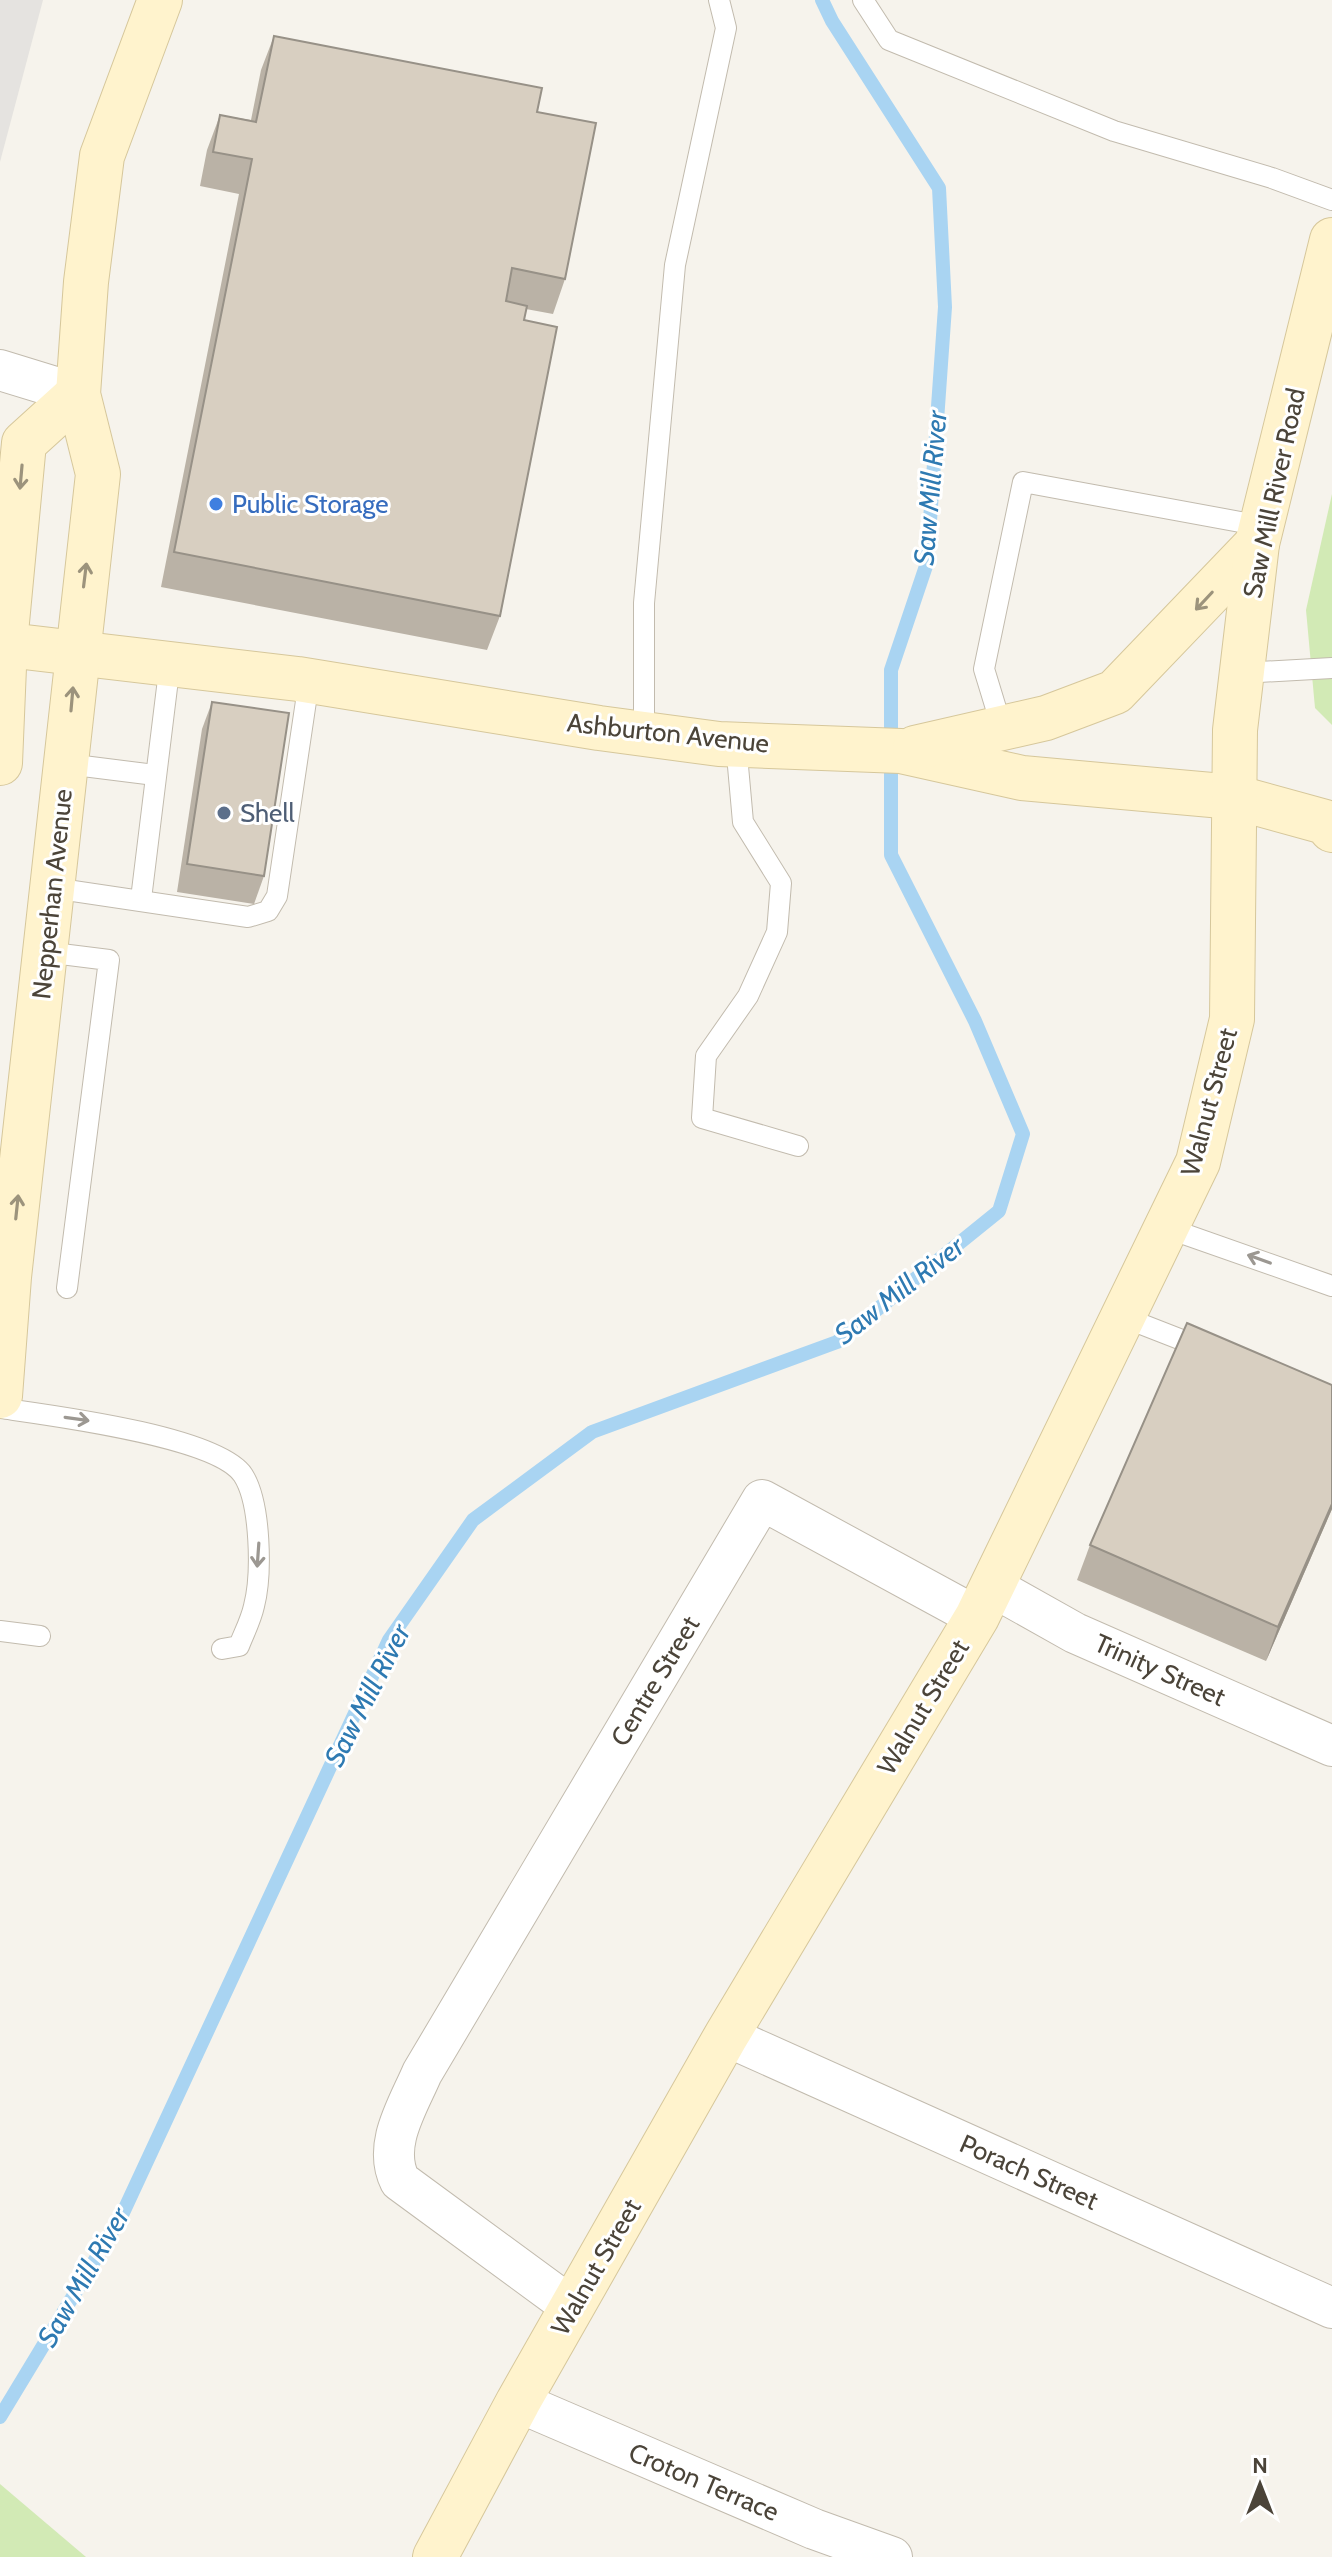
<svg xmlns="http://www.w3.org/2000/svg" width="1332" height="2557" font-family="Cabin,sans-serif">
  <rect width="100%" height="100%" fill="#f6f3ec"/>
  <g fill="#d2eab5">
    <polygon points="1332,494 1332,725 1315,708 1306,610"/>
    <polygon points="0,2484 86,2557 0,2557"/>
  </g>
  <polygon fill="#e5e3e0" points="0,0 43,0 0,162"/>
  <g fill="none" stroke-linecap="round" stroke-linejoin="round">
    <polyline stroke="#a9d4f2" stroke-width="14" points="0,2417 121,2217 389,1640 473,1520 592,1432 837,1342 999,1211 1023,1134 975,1021 891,855 891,670 927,563 945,307 939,188 832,21 822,0"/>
    <defs>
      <g id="lane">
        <polyline points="863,0 889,40 1114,131 1272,178 1332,200"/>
        <polyline points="1242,673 1332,668"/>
        <polyline points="1002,728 984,669 1023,482 1262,526"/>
        <polyline points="644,734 644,603 675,265 726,28 719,0"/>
        <polyline points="736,744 743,822 781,883 777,932 748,996 706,1056 702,1118 798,1146"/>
        <polyline points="67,764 155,775"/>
        <polyline points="53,888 248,917 268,911 277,896 309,681"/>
        <polyline points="141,899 170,663"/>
        <polyline points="45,952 109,960 67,1288"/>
        <polyline points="1167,1228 1332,1286"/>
        <polyline points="1123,1317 1205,1349"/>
        <path d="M0 1408C48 1415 217 1436 243 1475 261 1503 262 1575 254 1606 251 1620 244 1633 239 1646L222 1649"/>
        <polyline points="0,1631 40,1636"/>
      </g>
      <g id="street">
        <polyline points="0,370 78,394"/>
        <polyline points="993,1587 1075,1633 1332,1746"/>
        <polyline points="726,2036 1332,2308"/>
        <path d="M573 2308 400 2181C382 2145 408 2106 422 2073L762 1500 977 1617"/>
        <polyline points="518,2402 814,2529 892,2557"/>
      </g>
      <g id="secondary">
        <polyline points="0,644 298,679 599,728 719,744 901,751 1022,778 1234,797 1325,822 1332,830"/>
        <polyline points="915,748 1046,718 1115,692 1257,544"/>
        <polyline points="0,763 5,643 24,443 78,394"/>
        <polyline points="0,1396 9,1277 98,474 78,394 86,282 102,156 160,0"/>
        <polyline points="435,2557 518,2402 726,2036 977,1617 1198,1162 1232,1019 1235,730 1257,544 1332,240"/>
      </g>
    </defs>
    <use href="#lane" stroke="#c2bbae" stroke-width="22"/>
    <use href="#street" stroke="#c2bbae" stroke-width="42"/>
    <use href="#secondary" stroke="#d6c79b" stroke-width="46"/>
    <use href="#lane" stroke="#fff" stroke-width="20"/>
    <use href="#street" stroke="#fff" stroke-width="40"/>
    <use href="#secondary" stroke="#fff3cd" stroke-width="44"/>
  </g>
  <g fill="#bab2a6">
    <polygon points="274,36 537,112 565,279 553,314 526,309 524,320 500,616 487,650 161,587 239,194 200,186 207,150 220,115 251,120 261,70"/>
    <polygon points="212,702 264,876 254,904 177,892 202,729"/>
    <polygon points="1332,1509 1266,1661 1077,1580 1090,1545"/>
  </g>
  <polygon fill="#979187" points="1332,1504 1332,1509 1266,1661 1278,1627"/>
  <g fill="#d8cfc1" stroke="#979187" stroke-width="2">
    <polygon points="274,36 542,88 537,112 596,123 565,279 512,268 506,301 527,306 524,320 557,327 500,616 174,552 252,159 213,152 220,115 256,122"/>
    <polygon points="212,702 289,713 264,876 187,864"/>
    <polygon points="1187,1323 1332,1385 1332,1504 1278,1627 1090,1545"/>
  </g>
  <defs><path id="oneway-shaft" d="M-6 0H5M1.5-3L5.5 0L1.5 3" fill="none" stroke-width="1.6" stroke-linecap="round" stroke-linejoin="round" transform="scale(2)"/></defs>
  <g stroke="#9c937c">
    <use href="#oneway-shaft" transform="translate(21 477) rotate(95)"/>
    <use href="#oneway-shaft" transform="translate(85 575) rotate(-83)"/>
    <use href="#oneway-shaft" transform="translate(1204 601) rotate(133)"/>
    <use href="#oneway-shaft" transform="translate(72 699) rotate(-85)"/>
    <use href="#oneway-shaft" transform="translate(17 1207) rotate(-84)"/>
  </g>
  <g stroke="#9c9892">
    <use href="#oneway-shaft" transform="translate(1259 1259) rotate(-160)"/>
    <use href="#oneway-shaft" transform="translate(77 1419) rotate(8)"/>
    <use href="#oneway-shaft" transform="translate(258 1555) rotate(94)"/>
  </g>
  <circle fill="#3f7fe0" stroke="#fff" stroke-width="3" cx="216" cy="504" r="8"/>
  <circle fill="#5c6f8a" stroke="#fff" stroke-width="3" cx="224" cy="813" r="8"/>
  <g text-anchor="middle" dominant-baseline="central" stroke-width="6" stroke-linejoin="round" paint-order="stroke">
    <g font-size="26" fill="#4b4439" stroke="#fff">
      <text transform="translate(1274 493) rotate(-78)">Saw Mill River Road</text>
      <text transform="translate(668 733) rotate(6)">Ashburton Avenue</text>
      <text transform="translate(52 894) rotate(-84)">Nepperhan Avenue</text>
      <text transform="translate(1209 1102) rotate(-75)">Walnut Street</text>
      <text transform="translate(1160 1670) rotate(24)">Trinity Street</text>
      <text transform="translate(655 1681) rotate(-59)">Centre Street</text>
      <text transform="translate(923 1707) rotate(-59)">Walnut Street</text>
      <text transform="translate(1029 2172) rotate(24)">Porach Street</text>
      <text transform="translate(596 2267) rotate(-60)">Walnut Street</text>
      <text transform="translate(704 2482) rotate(23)">Croton Terrace</text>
    </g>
    <g font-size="26" fill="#366cbe" stroke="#fff" text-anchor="start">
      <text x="232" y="504">Public Storage</text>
    </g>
    <g font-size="26" fill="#4e5e75" stroke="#fff" text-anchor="start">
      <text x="240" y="813">Shell</text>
    </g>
    <g font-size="28" font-style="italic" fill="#2e7ab2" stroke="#fff">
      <text transform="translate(930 488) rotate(-85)">Saw Mill River</text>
      <text transform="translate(899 1290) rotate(-38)">Saw Mill River</text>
      <text transform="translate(367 1695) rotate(-63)">Saw Mill River</text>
      <text transform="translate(83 2277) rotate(-60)">Saw Mill River</text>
    </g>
  </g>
  <g transform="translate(1260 2485)" stroke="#ffffff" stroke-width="6" paint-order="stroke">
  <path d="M0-6L14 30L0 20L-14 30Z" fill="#4b4439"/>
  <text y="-12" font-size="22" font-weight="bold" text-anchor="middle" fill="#4b4439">N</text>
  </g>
</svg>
